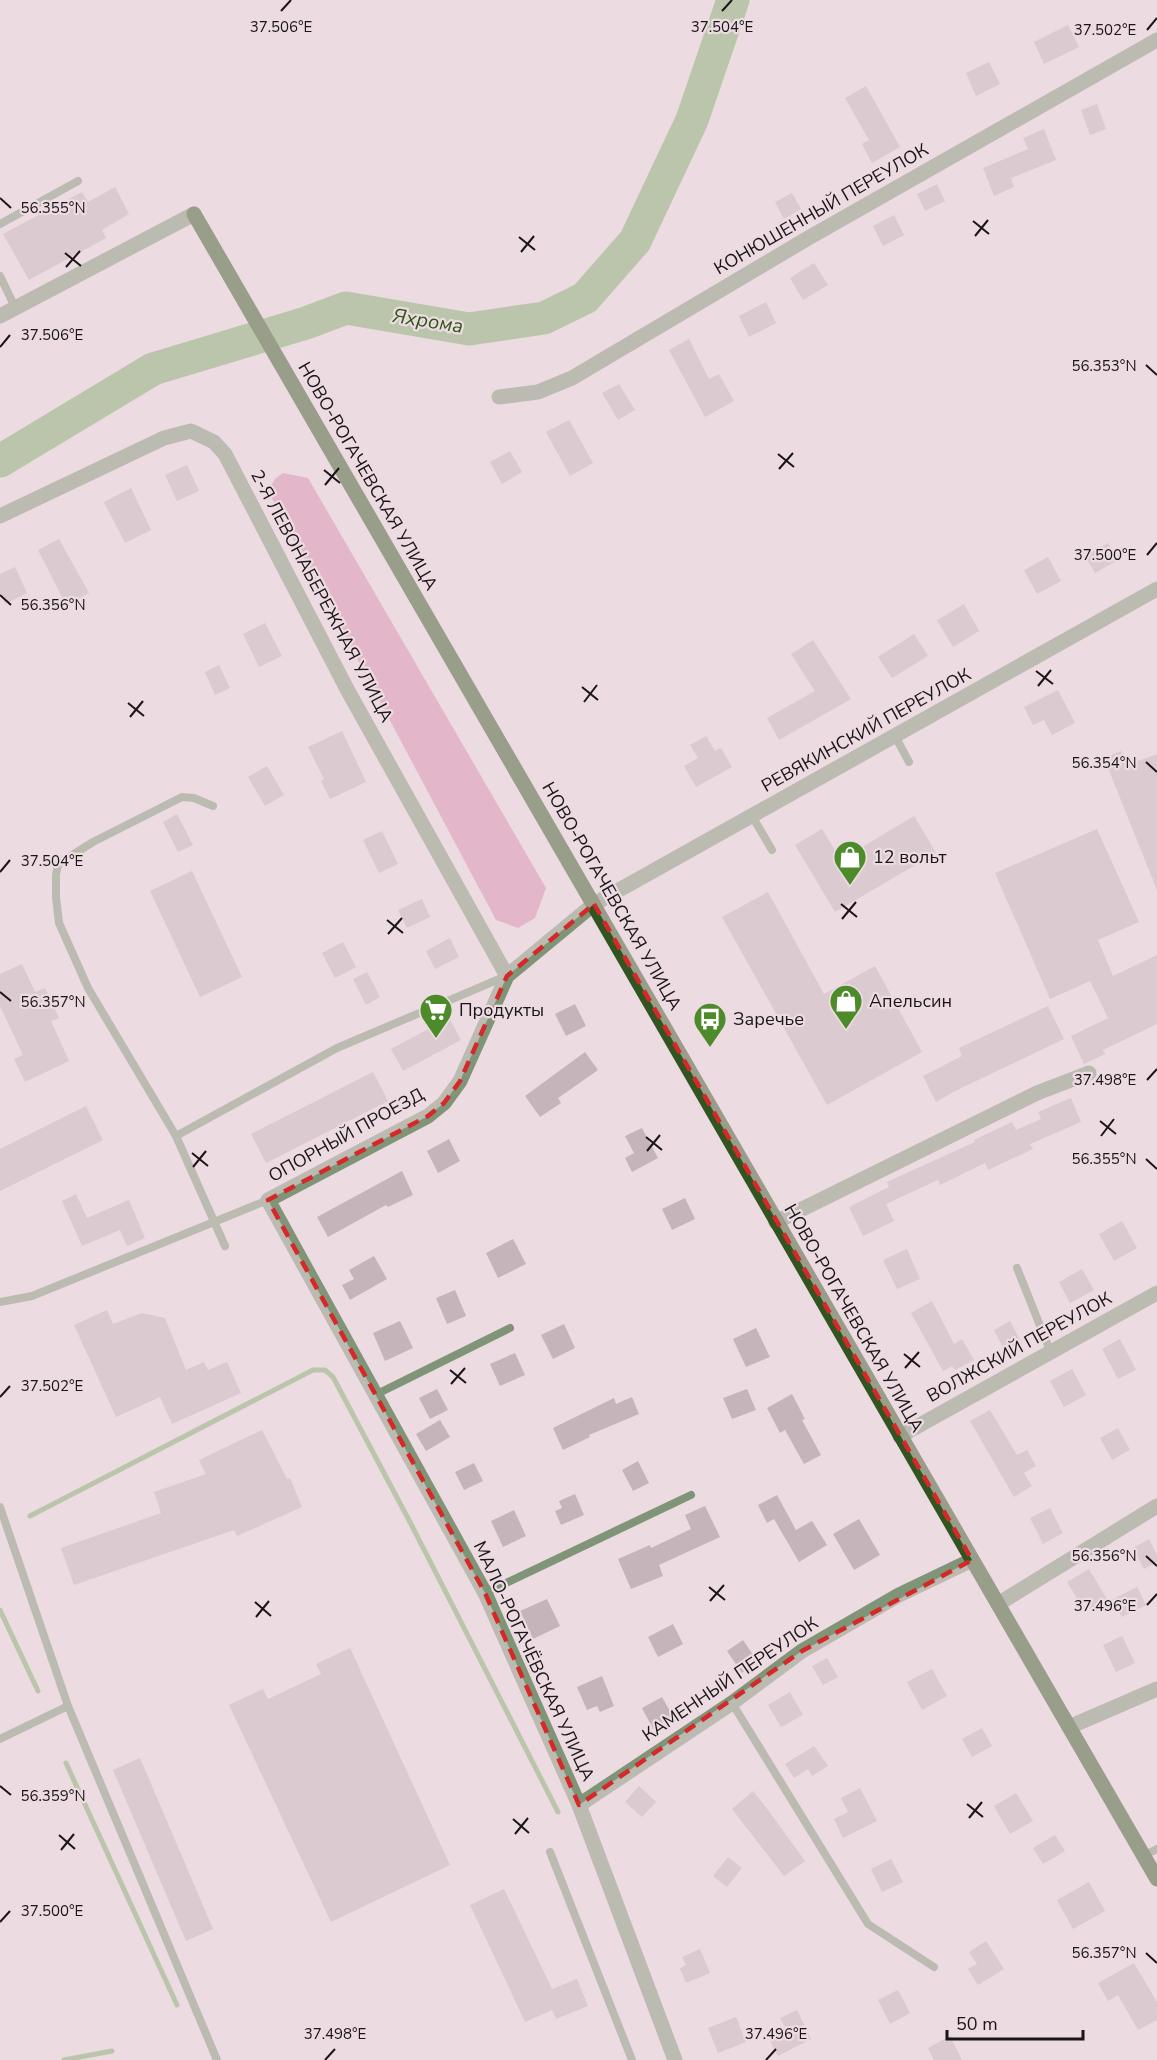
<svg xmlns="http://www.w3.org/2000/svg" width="1157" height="2060" font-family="'Nunito Sans',sans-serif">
  <rect width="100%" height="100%" fill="#ecdbe1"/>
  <polygon fill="#d88aac" points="283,473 308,478 546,888 535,918 518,928 496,920 268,491 275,479"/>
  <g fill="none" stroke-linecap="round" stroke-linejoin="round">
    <g stroke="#7fac6a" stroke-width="5">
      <polyline points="30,1516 313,1370 325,1370 333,1377 411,1524 558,1812"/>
      <polyline points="0,1610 38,1691"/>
      <polyline points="66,1763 177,2005"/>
      <polyline points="64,2060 112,2051"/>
    </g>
    <polyline stroke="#7fac6a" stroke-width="33" points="0,461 153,369 306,323 346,308 469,329 544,318 585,298 635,241 692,120 733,0"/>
  </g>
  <g fill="#c5b5bb">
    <polygon points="1068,25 1079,47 1044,64 1034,42"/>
    <polygon points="989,62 1000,84 976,96 966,73"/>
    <polygon points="866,86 900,147 872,163 862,144 869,140 845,98"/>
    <polygon points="1097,104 1106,129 1090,135 1081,110"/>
    <polygon points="1044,129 1056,160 1011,178 1014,187 994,196 983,168 1028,149 1023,138"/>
    <polygon points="937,184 945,201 925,211 917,194"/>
    <polygon points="115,187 129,214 102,230 106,238 29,280 3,234 82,192 88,202"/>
    <polygon points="792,193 801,209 784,219 775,202"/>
    <polygon points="894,215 904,235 883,246 873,226"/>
    <polygon points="814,263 828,285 803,300 790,278"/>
    <polygon points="766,302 776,323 749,337 739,316"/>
    <polygon points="689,339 709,379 719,374 734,401 705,417 669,350"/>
    <polygon points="619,384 635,410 618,420 602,393"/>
    <polygon points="569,420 593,463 570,476 546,432"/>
    <polygon points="510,451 522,472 502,484 490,462"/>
    <polygon points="187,465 199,491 177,501 165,475"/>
    <polygon points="131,488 151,530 125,543 104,502"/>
    <polygon points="59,539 89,593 66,605 38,550"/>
    <polygon points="1108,543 1118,560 1095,573 1085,556"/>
    <polygon points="1048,557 1061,581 1037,594 1024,570"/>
    <polygon points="15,567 27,593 5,604 0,593 0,574"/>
    <polygon points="964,604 979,631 953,647 937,620"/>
    <polygon points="265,623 282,656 259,667 243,634"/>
    <polygon points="914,634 928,656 892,678 878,657"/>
    <polygon points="813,640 851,699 779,740 767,718 815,691 791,654"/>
    <polygon points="219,665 230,688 215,695 205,672"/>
    <polygon points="1058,690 1075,723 1052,735 1044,720 1033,725 1024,707"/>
    <polygon points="342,731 366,782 330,799 321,781 324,779 308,747"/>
    <polygon points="706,736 715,751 721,748 732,767 696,787 684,766 698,758 690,745"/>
    <polygon points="1121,751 1127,765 1157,754 1157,890 1104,758"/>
    <polygon points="267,766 284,795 265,806 248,777"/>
    <polygon points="177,814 193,845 178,852 163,822"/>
    <polygon points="914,816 936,853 835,912 795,845 822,829 841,860"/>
    <polygon points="1097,829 1139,922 1098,940 1113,976 1157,955 1157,1024 1103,1050 1105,1054 1084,1064 1071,1036 1108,1018 1090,981 1050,999 995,873"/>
    <polygon points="382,831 398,864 379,873 363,840"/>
    <polygon points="192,871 242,977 200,997 150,891"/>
    <polygon points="768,892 824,994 875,966 922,1052 827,1105 722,917"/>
    <polygon points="422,899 430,917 407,928 398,910"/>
    <polygon points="450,938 459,957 435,969 426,951"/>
    <polygon points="343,942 356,967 335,978 322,953"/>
    <polygon points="22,964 35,992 45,988 59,1018 51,1021 69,1061 25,1082 14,1059 23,1055 0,1006 0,974"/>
    <polygon points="367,972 380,997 366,1005 353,979"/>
    <polygon points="575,1004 586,1026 566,1036 555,1014"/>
    <polygon points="1048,1006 1064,1039 955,1091 936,1102 923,1076 962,1056 959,1048"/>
    <polygon points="449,1018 461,1040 403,1071 391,1049"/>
    <polygon points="585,1052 598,1070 558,1098 561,1103 540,1117 525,1096"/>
    <polygon points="373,1072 388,1101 266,1163 251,1134"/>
    <polygon points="1071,1098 1081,1122 1030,1144 1033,1149 988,1170 985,1163 940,1185 938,1180 886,1204 894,1221 863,1236 849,1207 889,1187 887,1182 975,1142 974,1140 1012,1122 1016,1130 1041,1119 1038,1112"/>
    <polygon points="86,1106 103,1140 0,1191 0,1149"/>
    <polygon points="642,1128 658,1158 632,1172 625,1158 634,1153 625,1136"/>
    <polygon points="449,1139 460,1161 438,1173 427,1151"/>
    <polygon points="402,1171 413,1195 388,1207 386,1205 328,1237 317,1217"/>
    <polygon points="76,1194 87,1218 129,1200 145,1238 127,1246 120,1230 82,1246 62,1201"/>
    <polygon points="685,1198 695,1219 672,1230 662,1209"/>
    <polygon points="1122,1221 1137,1248 1114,1261 1099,1234"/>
    <polygon points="513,1239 526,1264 498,1278 486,1253"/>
    <polygon points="907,1249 920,1279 897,1289 883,1260"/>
    <polygon points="374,1256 387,1279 350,1300 342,1285 354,1279 349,1270"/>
    <polygon points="1082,1269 1094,1290 1070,1303 1059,1282"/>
    <polygon points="455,1290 466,1316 447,1324 436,1298"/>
    <polygon points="932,1301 954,1344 962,1339 974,1360 955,1370 952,1366 943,1371 911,1313"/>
    <polygon points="107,1310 113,1324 142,1313 165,1318 186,1370 204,1362 208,1370 227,1362 241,1393 172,1424 160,1397 116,1417 74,1325"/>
    <polygon points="400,1321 413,1348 385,1361 373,1333"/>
    <polygon points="1010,1321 1022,1344 1006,1353 994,1330"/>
    <polygon points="564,1324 575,1348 553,1359 541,1335"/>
    <polygon points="756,1328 770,1357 746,1367 733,1339"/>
    <polygon points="1120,1339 1136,1370 1118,1379 1102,1349"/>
    <polygon points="515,1353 525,1375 500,1386 490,1364"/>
    <polygon points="1072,1369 1086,1395 1064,1407 1050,1381"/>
    <polygon points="437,1389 448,1410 430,1419 419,1398"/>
    <polygon points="747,1389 756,1410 732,1419 723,1398"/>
    <polygon points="792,1394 805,1419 802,1420 821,1455 804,1464 785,1430 780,1433 767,1408"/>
    <polygon points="632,1397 639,1414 589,1435 590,1437 563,1450 553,1428 614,1398 616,1404"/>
    <polygon points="990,1410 1017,1455 1027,1450 1036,1466 1024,1473 1032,1486 1014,1497 970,1421"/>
    <polygon points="440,1420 450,1437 426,1451 416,1434"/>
    <polygon points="1118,1428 1130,1450 1112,1460 1100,1438"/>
    <polygon points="262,1430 287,1479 290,1478 302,1507 237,1536 234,1530 74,1585 61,1548 161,1513 154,1492 206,1474 199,1460"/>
    <polygon points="638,1461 649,1483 633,1491 622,1470"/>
    <polygon points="474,1463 483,1481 464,1490 455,1472"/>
    <polygon points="575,1494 584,1515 561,1525 555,1511 562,1508 559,1501"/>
    <polygon points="777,1495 796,1530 812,1521 827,1545 799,1562 774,1519 767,1523 758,1505"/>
    <polygon points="705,1506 720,1537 659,1565 663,1576 631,1589 618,1559 650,1545 651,1548 691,1529 685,1515"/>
    <polygon points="1050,1508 1063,1533 1043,1544 1030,1518"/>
    <polygon points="514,1510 526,1536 503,1547 491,1521"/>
    <polygon points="859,1519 880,1555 854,1570 833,1534"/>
    <polygon points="1149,1539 1157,1555 1157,1562 1144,1569 1133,1548"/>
    <polygon points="1089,1569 1108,1601 1092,1610 1085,1600 1080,1603 1067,1582"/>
    <polygon points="1137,1587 1146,1605 1122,1617 1113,1599"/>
    <polygon points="547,1599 560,1626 533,1639 520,1611"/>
    <polygon points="673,1624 683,1644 658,1657 648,1637"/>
    <polygon points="1122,1636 1135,1663 1116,1672 1103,1645"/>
    <polygon points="743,1640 758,1662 742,1673 727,1651"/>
    <polygon points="350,1648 450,1865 331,1922 229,1705 263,1689 268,1699 321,1674 316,1664"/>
    <polygon points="827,1658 838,1677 823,1685 812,1666"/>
    <polygon points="932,1669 947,1696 922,1710 907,1682"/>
    <polygon points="602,1676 614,1706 600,1712 597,1706 587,1710 577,1687"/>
    <polygon points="790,1692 803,1715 781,1727 768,1705"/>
    <polygon points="662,1697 674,1718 653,1729 642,1708"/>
    <polygon points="982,1728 992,1746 972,1757 962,1739"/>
    <polygon points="814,1746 828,1766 812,1776 808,1769 794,1778 785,1764"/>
    <polygon points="140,1758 213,1929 186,1941 113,1770"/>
    <polygon points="639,1786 656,1802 642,1817 625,1802"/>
    <polygon points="860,1788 877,1821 843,1838 834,1819 848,1812 841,1798"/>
    <polygon points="753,1791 768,1810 805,1861 784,1876 732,1809"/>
    <polygon points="1016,1793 1033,1821 1010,1834 994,1806"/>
    <polygon points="1055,1835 1065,1851 1043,1864 1033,1848"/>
    <polygon points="728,1857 742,1868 727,1887 713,1876"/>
    <polygon points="891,1859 903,1882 882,1892 871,1869"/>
    <polygon points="1089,1882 1105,1911 1073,1929 1057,1900"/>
    <polygon points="504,1889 552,1989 577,1979 588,2006 556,2019 552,2010 525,2022 470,1905"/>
    <polygon points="986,1941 1004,1969 978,1985 968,1969 977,1964 969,1952"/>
    <polygon points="700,1949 710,1973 686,1983 680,1968 686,1965 682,1957"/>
    <polygon points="1134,1963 1157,2002 1157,2020 1138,2030 1118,1995 1108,2001 1098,1983"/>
    <polygon points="898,1990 910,2013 890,2024 878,2000"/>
    <polygon points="797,2010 811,2039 778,2056 769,2039 787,2031 780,2018"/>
    <polygon points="736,2017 746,2042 718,2053 708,2028"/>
    <polygon points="950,2036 962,2060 934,2060 928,2048"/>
  </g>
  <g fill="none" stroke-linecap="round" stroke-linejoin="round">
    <g stroke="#809478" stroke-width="8">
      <polyline points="0,224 78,181"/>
      <polyline points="0,276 15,307"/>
      <polyline points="895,736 909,762"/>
      <polyline points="213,806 194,798 182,797 93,842 58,864 56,875 56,897 59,923 88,988 176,1136 225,1246"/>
      <polyline points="752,816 772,850"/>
      <polyline points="176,1136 337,1048 504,977"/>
      <polyline points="1017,1268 1051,1353"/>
      <polyline points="0,1302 32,1296 268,1200"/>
      <polyline points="377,1394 510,1328"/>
      <polyline points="0,1507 68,1706 217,2060"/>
      <polyline points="485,1593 691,1495"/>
      <polyline points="732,1703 868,1924 934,1967"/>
      <polyline points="0,1739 68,1706"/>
      <polyline points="550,1852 632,2060"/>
      <polyline points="1143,1856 1157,1849"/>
    </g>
    <g stroke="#809478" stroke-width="15">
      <polyline points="0,316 194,214"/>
      <polyline points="499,397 538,392 572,378 810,237 1157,40"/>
      <polyline points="0,516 164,438 191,431 214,442 225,454 348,691 507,976"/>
      <polyline points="776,1222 1037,1093 1089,1073"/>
      <polyline points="900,1436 1157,1293"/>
      <polyline points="998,1604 1157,1506"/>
      <polyline points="1069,1727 1157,1689"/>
      <polyline points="579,1805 732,1703 802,1651 899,1595 972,1560"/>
      <polyline points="675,2060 579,1805 485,1593 268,1200 428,1116 444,1103 460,1081 507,976 594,904 1157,589"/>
    </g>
    <polyline stroke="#325420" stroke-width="15" points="194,214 1157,1879"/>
  </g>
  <path d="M0 0H1157V2060H0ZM594 904 972 1560 802 1651 579 1805 485 1593 268 1200 428 1116 444 1103 460 1081 507 976Z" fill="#ecdbe1" fill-opacity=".55" fill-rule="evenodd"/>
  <path fill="none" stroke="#d62828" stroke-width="4.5" stroke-dasharray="12 8" stroke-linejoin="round" d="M594 904 972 1560 802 1651 579 1805 485 1593 268 1200 428 1116 444 1103 460 1081 507 976Z"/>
  <path fill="none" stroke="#1b1517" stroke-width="2" d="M281 11 291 0M722 11 732 0M1147 30 1157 18M0 198 11 208M973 221 989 234M975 236 988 220M519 237 535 250M521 252 534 236M65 253 81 266M66 267 80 251M0 347 10 335M1146 365 1157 375M778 454 794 467M779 469 793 453M324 470 340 483M325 485 339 468M1147 555 1157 543M0 595 11 605M1036 671 1053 684M1038 686 1051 670M582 687 598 700M584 702 597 685M128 703 144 716M130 717 143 701M1146 762 1157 772M0 872 10 860M841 904 857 917M842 919 856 902M387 920 403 933M388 934 402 918M0 992 11 1001M1147 1080 1157 1069M1100 1121 1116 1134M1101 1136 1114 1119M646 1137 662 1150M647 1151 660 1135M192 1153 208 1166M1146 1159 1157 1169M193 1167 206 1151M904 1354 920 1367M905 1368 919 1352M450 1370 466 1383M451 1384 465 1368M0 1397 10 1386M1146 1556 1157 1566M709 1587 725 1600M710 1601 724 1585M255 1602 271 1616M1147 1605 1157 1594M256 1617 269 1601M0 1786 11 1795M967 1804 983 1817M969 1818 982 1802M513 1819 529 1833M515 1834 528 1818M59 1835 75 1849M61 1850 74 1834M0 1922 10 1911M1146 1953 1157 1963M325 2060 335 2049M766 2060 776 2049"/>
  <defs>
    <symbol id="shop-pin" viewBox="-11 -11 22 30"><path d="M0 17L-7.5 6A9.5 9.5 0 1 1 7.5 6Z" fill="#4d8a2a" stroke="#ecdbe1"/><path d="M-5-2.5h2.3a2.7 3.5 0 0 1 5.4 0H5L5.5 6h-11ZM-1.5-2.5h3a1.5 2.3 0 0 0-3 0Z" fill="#fff"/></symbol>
    <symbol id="supermarket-pin" viewBox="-11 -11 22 30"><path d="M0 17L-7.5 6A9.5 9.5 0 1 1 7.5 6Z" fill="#4d8a2a" stroke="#ecdbe1"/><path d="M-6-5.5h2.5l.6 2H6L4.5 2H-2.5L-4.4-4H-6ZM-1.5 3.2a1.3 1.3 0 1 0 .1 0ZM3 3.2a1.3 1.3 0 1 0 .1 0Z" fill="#fff"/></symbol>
    <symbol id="bus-pin" viewBox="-11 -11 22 30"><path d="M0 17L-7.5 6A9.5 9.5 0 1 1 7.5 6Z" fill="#4d8a2a" stroke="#ecdbe1"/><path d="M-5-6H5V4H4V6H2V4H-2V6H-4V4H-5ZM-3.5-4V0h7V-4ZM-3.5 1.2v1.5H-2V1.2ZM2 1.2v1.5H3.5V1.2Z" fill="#fff"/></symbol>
  </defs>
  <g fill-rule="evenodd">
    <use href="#shop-pin" x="831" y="838" width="38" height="52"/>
    <use href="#shop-pin" x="827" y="982" width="38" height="52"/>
    <use href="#supermarket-pin" x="417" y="991" width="38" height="52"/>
    <use href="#bus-pin" x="691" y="1000" width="38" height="52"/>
  </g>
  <g text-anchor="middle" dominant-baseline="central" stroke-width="4.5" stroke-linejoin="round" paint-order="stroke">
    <g font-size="18" fill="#1b1517" stroke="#ecdbe1">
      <text transform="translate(821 209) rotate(-30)">КОНЮШЕННЫЙ ПЕРЕУЛОК</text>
      <text transform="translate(368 476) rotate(60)">НОВО-РОГАЧЕВСКАЯ УЛИЦА</text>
      <text transform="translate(322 596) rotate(62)">2-Я ЛЕВОНАБЕРЕЖНАЯ УЛИЦА</text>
      <text transform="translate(866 730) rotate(-29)">РЕВЯКИНСКИЙ ПЕРЕУЛОК</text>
      <text transform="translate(612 896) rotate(60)">НОВО-РОГАЧЕВСКАЯ УЛИЦА</text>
      <text transform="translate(346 1135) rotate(-29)">ОПОРНЫЙ ПРОЕЗД</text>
      <text transform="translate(854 1318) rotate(60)">НОВО-РОГАЧЕВСКАЯ УЛИЦА</text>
      <text transform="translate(1019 1347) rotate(-29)">ВОЛЖСКИЙ ПЕРЕУЛОК</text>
      <text transform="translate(534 1661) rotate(65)">МАЛО-РОГАЧЁВСКАЯ УЛИЦА</text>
      <text transform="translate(730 1679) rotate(-34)">КАМЕННЫЙ ПЕРЕУЛОК</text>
    </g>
    <g font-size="18" fill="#1b1517" stroke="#ecdbe1" text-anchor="start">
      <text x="873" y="857">12 вольт</text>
      <text x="869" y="1001">Апельсин</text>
      <text x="459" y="1010">Продукты</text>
      <text x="733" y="1019">Заречье</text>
    </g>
    <g font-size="20" font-style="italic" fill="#2c5613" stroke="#ecdbe1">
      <text transform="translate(428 321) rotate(9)">Яхрома</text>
    </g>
  </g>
  <g font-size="15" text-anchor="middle" fill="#1b1517" stroke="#ecdbe1" stroke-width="4.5" stroke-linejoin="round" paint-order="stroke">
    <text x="281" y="32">37.506°E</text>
    <text x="722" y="32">37.504°E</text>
    <text x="1105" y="35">37.502°E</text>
    <text x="53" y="213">56.355°N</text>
    <text x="52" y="340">37.506°E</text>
    <text x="1104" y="371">56.353°N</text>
    <text x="1105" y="560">37.500°E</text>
    <text x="53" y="610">56.356°N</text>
    <text x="1104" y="768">56.354°N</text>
    <text x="52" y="866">37.504°E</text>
    <text x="53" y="1007">56.357°N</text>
    <text x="1105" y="1085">37.498°E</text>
    <text x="1104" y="1164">56.355°N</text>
    <text x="52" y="1391">37.502°E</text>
    <text x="1104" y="1561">56.356°N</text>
    <text x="1105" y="1611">37.496°E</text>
    <text x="53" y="1801">56.359°N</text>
    <text x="52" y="1916">37.500°E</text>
    <text x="1104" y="1958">56.357°N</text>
    <text x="335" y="2039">37.498°E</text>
    <text x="776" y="2039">37.496°E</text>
  </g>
  <path d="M947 2030v9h136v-9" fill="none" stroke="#1b1517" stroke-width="3"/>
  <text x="956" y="2030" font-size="18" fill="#1b1517" stroke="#ecdbe1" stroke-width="4.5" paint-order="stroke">50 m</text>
</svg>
